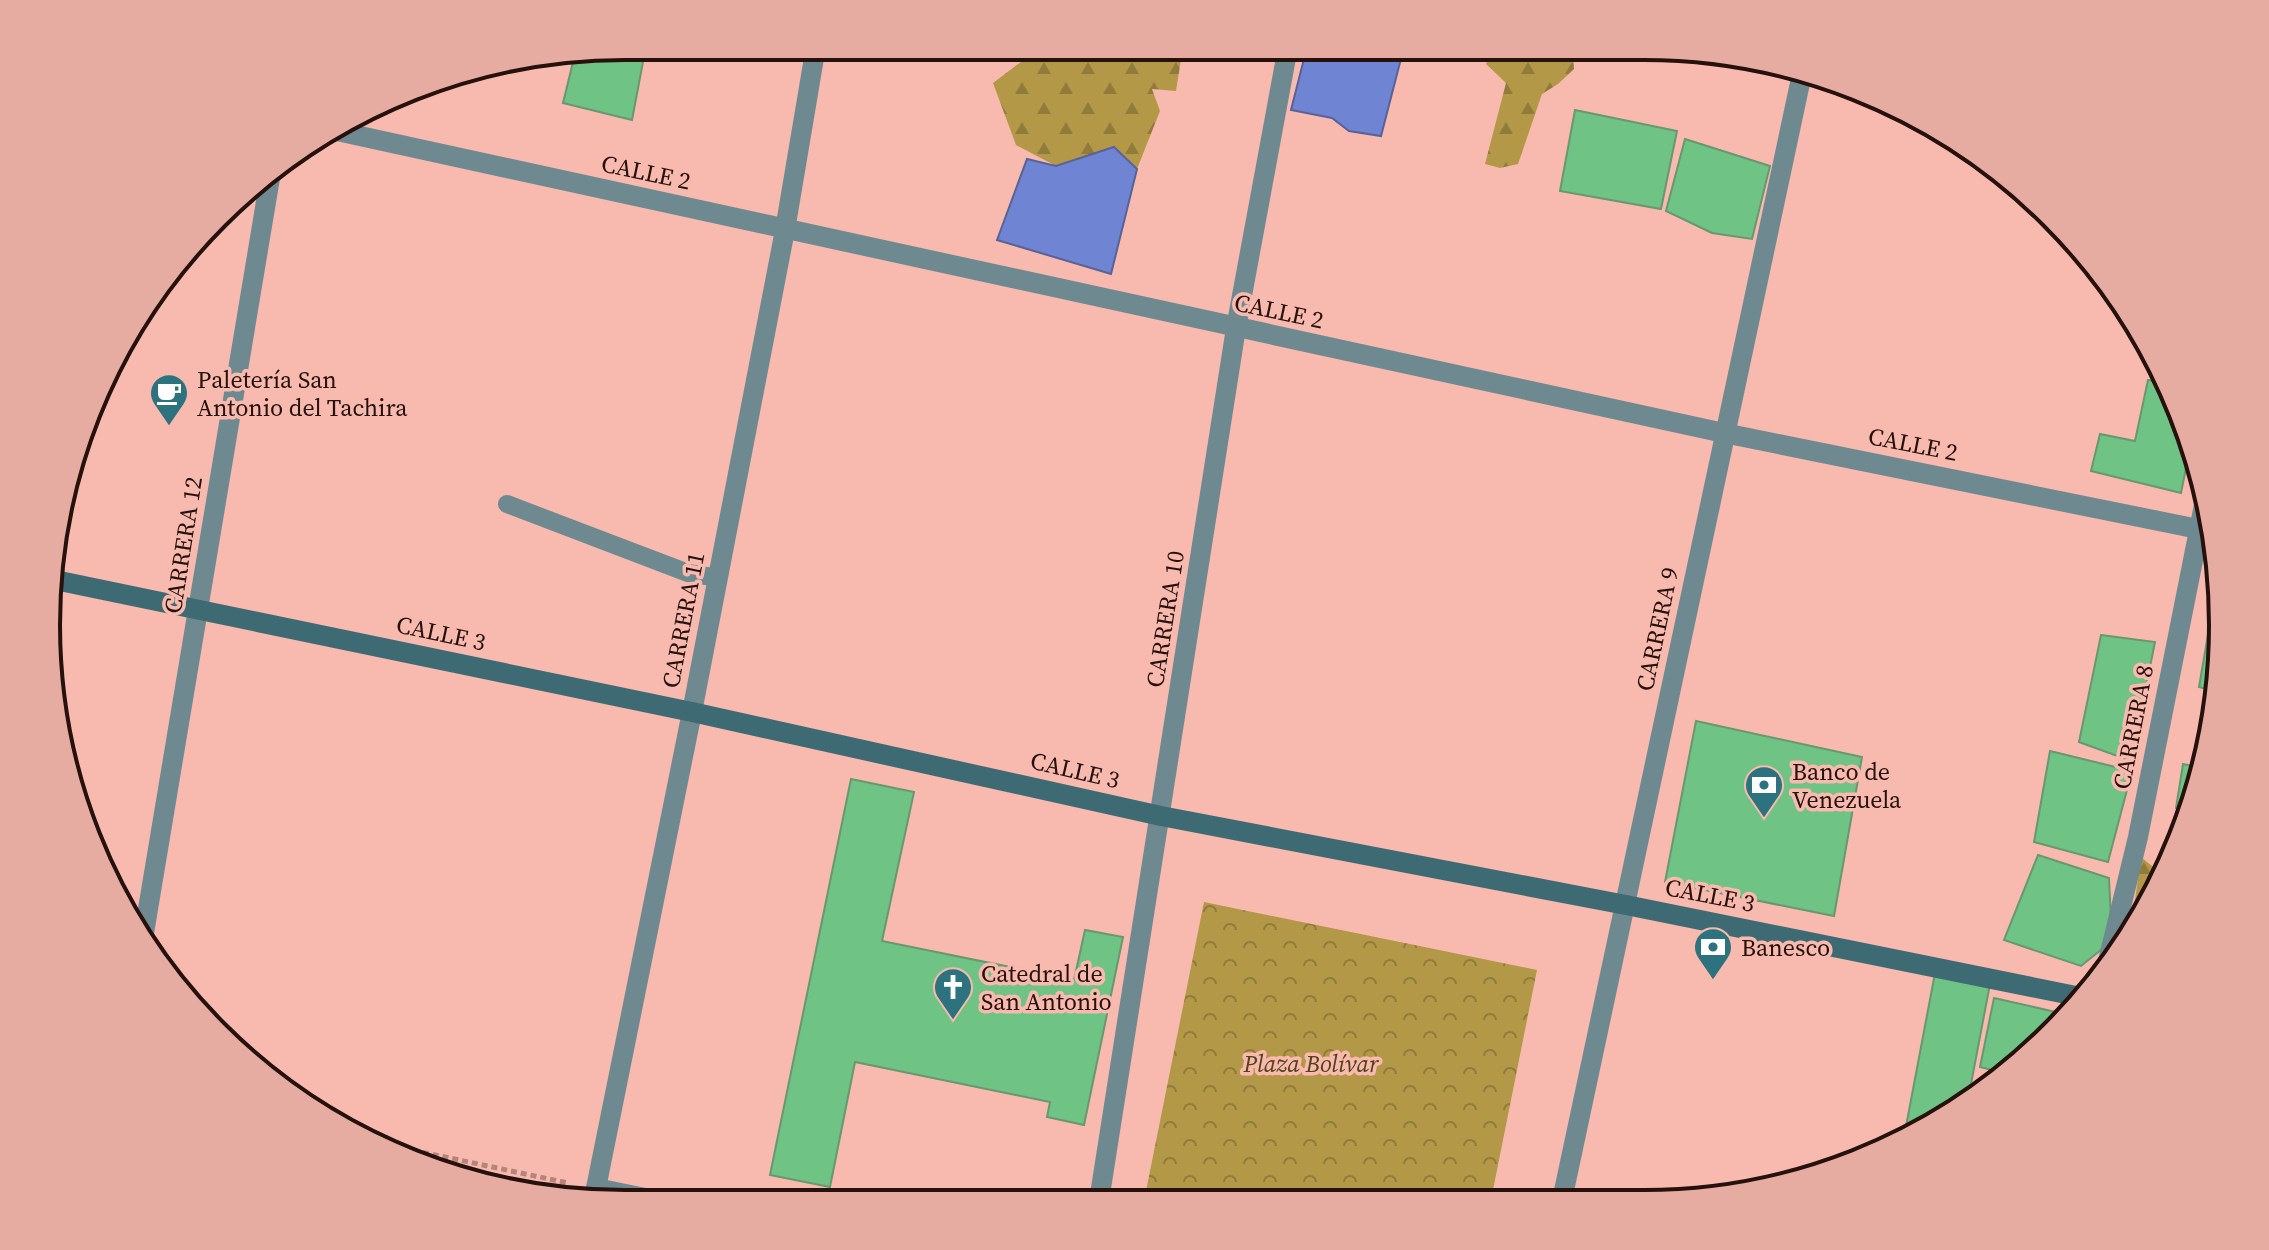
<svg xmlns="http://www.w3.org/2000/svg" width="2269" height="1250" font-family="'Source Serif 4',serif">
  <defs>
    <pattern id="forest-firs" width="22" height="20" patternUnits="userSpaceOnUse" patternTransform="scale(2)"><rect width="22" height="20" fill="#b39848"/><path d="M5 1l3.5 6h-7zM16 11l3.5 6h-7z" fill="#917b3a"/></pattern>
    <pattern id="park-crowns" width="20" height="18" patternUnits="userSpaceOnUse" patternTransform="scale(2)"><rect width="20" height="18" fill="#b39848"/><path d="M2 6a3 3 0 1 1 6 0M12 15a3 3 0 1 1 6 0" fill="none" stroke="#917b3a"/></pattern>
  </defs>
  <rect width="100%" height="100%" fill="#f8baae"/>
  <g fill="url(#forest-firs)">
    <polygon points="1042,46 1183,47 1176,91 1152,89 1160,111 1137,169 1114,148 1056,166 1016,145 993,83"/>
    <polygon points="1494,47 1573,47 1574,69 1558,84 1542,94 1518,164 1500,168 1485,164 1506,83 1486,64"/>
    <polygon points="2141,857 2163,875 2146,914 2130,936"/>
  </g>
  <g fill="url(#park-crowns)">
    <polygon points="2216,669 2219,670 2218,700 2207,747 2197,744"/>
    <polygon points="1204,902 1537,970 1491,1200 1144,1201"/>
  </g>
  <g fill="#6f85d4" stroke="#596298" stroke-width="2">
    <polygon points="1307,47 1404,47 1381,136 1349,131 1332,118 1291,110"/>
    <polygon points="1114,147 1137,169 1111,274 997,240 1027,159 1056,166"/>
  </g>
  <g fill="#6fc384" stroke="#689772" stroke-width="2">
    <polygon points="625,46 646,46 632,120 563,103 575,54"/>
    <polygon points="1575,110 1677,131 1661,209 1560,191"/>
    <polygon points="1685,139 1770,166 1752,239 1712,233 1666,211"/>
    <polygon points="2148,380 2169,384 2191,443 2181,493 2091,471 2100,434 2135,441"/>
    <polygon points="2222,586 2222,587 2218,692 2199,687 2216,588"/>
    <polygon points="2101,635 2155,642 2131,761 2079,742"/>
    <polygon points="1696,721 1862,757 1834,916 1665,882"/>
    <polygon points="2050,751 2132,771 2108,862 2034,842"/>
    <polygon points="2183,764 2202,768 2192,812 2176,808"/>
    <polygon points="851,779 914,792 882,941 1074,980 1085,930 1123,937 1084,1125 1047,1117 1050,1102 855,1062 830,1187 770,1175"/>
    <polygon points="2038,855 2109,878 2112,941 2081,966 2004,940"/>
    <polygon points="1935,973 1990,984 1967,1105 1904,1137"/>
    <polygon points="1994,998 2069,1015 2004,1073 1980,1067"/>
    <polygon points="1841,1158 1855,1161 1838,1169"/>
  </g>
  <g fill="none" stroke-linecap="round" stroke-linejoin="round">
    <polyline stroke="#b6847b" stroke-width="5" stroke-dasharray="6 4" stroke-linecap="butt" points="374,1142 568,1183"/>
    <polyline stroke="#6e8a90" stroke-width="18" points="507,504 688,573 718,578"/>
    <g stroke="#6e8a90" stroke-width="20">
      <polyline points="337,131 1724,433 2213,532"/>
      <polyline points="144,933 272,166"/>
      <polyline points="2106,969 2138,837 2206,495"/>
      <polyline points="596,1188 670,1203"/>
      <polyline points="1562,1200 1803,69"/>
      <polyline points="1099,1201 1236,328 1288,47"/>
      <polyline points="593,1203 692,712 785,230 816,46"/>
    </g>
    <polyline stroke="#3e6b73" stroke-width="20" points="55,580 692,712 1161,816 1626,905 2086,998"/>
  </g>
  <defs>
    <symbol id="cafe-pin" viewBox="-11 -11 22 30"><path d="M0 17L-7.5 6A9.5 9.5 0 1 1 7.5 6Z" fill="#2c737f" stroke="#f8baae"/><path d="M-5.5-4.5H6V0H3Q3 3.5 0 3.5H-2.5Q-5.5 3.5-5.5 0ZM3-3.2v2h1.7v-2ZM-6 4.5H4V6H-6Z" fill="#fff"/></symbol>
    <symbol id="bank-pin" viewBox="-11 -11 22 30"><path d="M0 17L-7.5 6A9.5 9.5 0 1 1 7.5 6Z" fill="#2c737f" stroke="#f8baae"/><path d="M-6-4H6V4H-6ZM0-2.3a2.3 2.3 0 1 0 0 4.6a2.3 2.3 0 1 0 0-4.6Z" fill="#fff"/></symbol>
    <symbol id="church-pin" viewBox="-11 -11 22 30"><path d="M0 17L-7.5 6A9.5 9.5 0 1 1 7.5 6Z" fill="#2c737f" stroke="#f8baae"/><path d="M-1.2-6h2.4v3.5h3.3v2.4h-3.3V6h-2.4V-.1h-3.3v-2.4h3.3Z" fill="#fff"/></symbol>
  </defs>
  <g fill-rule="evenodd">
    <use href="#cafe-pin" x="147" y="371" width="44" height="60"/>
    <use href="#bank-pin" x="1742" y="763" width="44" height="60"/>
    <use href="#bank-pin" x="1691" y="925" width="44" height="60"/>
    <use href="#church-pin" x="931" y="965" width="44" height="60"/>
  </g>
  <g text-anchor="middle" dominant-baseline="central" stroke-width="7" stroke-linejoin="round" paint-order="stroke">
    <g font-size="24" fill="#26110d" stroke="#f8baae">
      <text transform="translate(646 172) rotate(12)">CALLE 2</text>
      <text transform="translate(1279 311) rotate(12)">CALLE 2</text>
      <text transform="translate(1913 444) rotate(11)">CALLE 2</text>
      <text transform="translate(183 545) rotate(-81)">CARRERA 12</text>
      <text transform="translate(1165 619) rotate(-81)">CARRERA 10</text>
      <text transform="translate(683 620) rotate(-79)">CARRERA 11</text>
      <text transform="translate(1657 629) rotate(-78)">CARRERA 9</text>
      <text transform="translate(441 633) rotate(12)">CALLE 3</text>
      <text transform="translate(2133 727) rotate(-79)">CARRERA 8</text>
      <text transform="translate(1075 770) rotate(13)">CALLE 3</text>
      <text transform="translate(1710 895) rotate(11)">CALLE 3</text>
    </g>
    <g font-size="24" fill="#26110d" stroke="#f8baae" text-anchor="start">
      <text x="197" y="379">Paletería San<tspan x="197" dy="28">Antonio del Tachira</tspan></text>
      <text x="1792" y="771">Banco de<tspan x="1792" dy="28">Venezuela</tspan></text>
      <text x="1741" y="947">Banesco</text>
      <text x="981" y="973">Catedral de<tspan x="981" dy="28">San Antonio</tspan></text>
    </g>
    <g font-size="24" font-style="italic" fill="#51431b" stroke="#f8baae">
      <text x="1311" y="1063">Plaza Bolívar</text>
    </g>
  </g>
  <path d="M0 0H2269V1250H0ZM625 60H1644A565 565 0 0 1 2209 625V625A565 565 0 0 1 1644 1190H625A565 565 0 0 1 60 625V625A565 565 0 0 1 625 60Z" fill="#e7aca1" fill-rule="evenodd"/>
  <path fill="none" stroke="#26110d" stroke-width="4" d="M625 60H1644A565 565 0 0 1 2209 625V625A565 565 0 0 1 1644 1190H625A565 565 0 0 1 60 625V625A565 565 0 0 1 625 60Z"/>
</svg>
